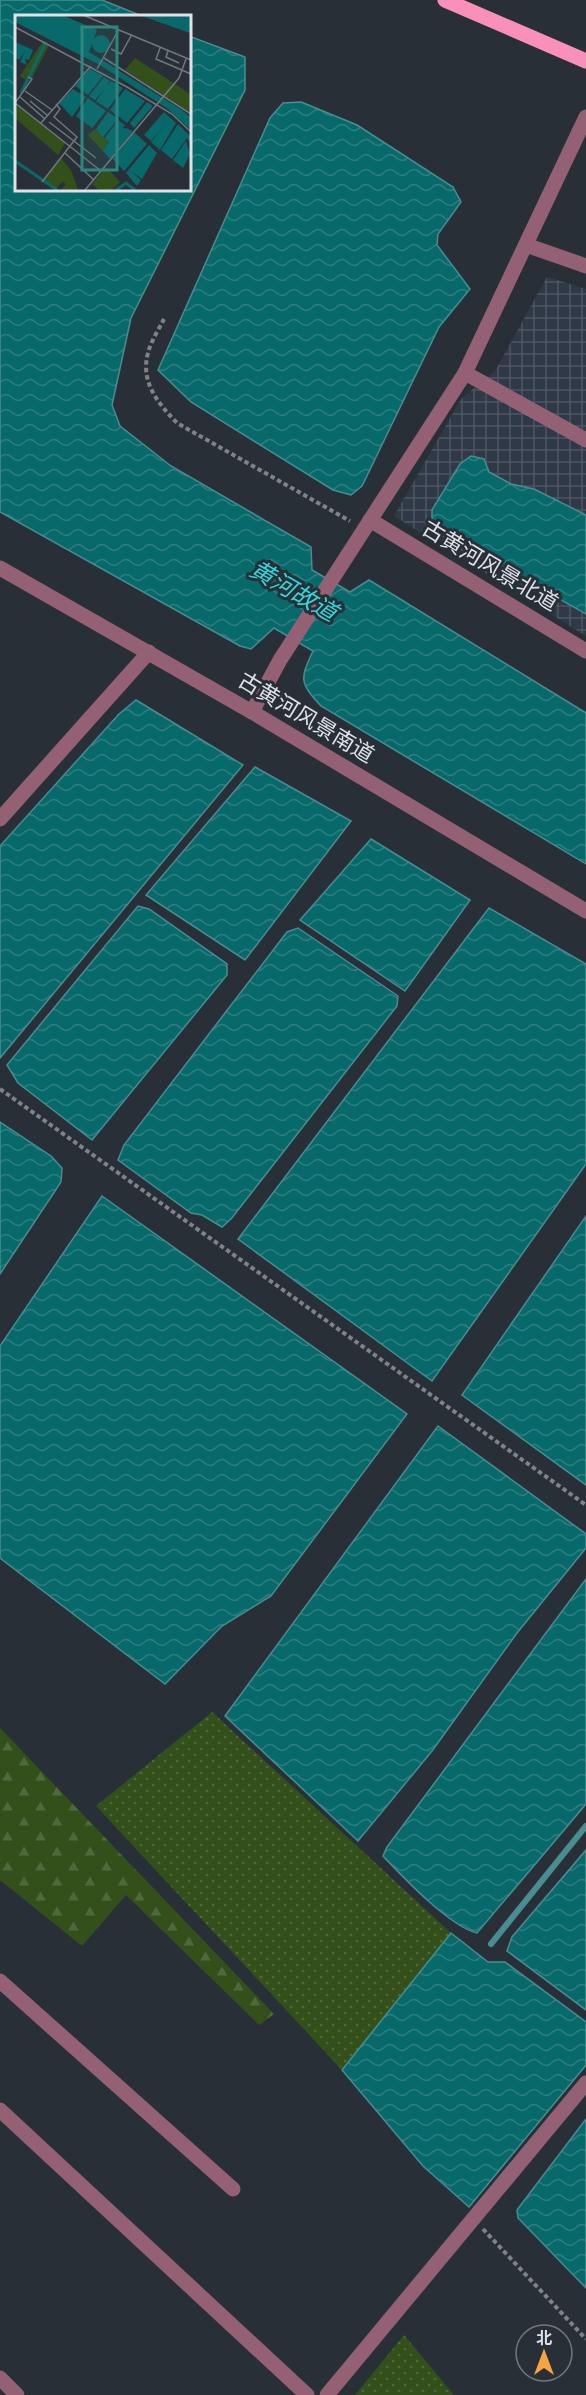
<svg xmlns="http://www.w3.org/2000/svg" width="586" height="2395" font-family="'Alegreya Sans','Noto Sans SC',sans-serif">
  <defs>
    <pattern id="industrial-grid" width="8" height="8" patternUnits="userSpaceOnUse" patternTransform="scale(1.5)"><rect width="8" height="8" fill="#303947"/><path d="M0 4h8M4 0v8" fill="none" stroke="#4e5562"/></pattern>
    <pattern id="forest-firs" width="22" height="20" patternUnits="userSpaceOnUse" patternTransform="scale(1.5)"><rect width="22" height="20" fill="#33501b"/><path d="M5 1l3.5 6h-7zM16 11l3.5 6h-7z" fill="#50693c"/></pattern>
    <pattern id="park-dots" width="8" height="8" patternUnits="userSpaceOnUse" patternTransform="scale(1.5)"><rect width="8" height="8" fill="#33501b"/><path d="M2 2h.1M6 6h.1" fill="none" stroke="#50693c" stroke-width="1.8" stroke-linecap="round"/></pattern>
    <pattern id="water-waves" width="16" height="10" patternUnits="userSpaceOnUse" patternTransform="scale(1.5)"><rect width="16" height="10" fill="#08696b"/><path d="M0 5q4-4 8 0t8 0" fill="none" stroke="#2c7e80"/></pattern>
  </defs>
  <rect width="100%" height="100%" fill="#292f37"/>
  <polygon fill="url(#industrial-grid)" points="547,277 586,289 586,636 394,516 461,399 495,371"/>
  <polygon fill="url(#forest-firs)" points="0,1728 274,2014 259,2025 126,1895 82,1946 0,1880"/>
  <g fill="url(#park-dots)">
    <polygon points="212,1712 451,1933 342,2070 96,1806"/>
    <polygon points="404,2335 454,2395 355,2395"/>
  </g>
  <g fill="url(#water-waves)" stroke="#488d90" stroke-width="1.5">
    <path d="M0 0H102L142 16H16V189H189V36L245 57V90L131 318 112 405 120 426 171 466 311 547 312 570 350 592 369 580 586 713V864L321 706C299 682 300 679 313 651L274 628 251 649 240 646 0 512Z"/>
    <polygon points="301,102 357,125 453,187 461,202 438,234 437,245 470,289 439,327 362,486 351,495 333,490 191,402 158,370 270,118 283,103"/>
    <polygon points="471,456 484,459 489,472 511,484 534,489 586,515 586,614 526,580 447,539 432,525 432,510 460,464"/>
    <polygon points="136,700 243,765 0,1058 0,846 119,714"/>
    <polygon points="255,767 351,821 245,960 146,895"/>
    <polygon points="371,839 470,900 405,991 300,920"/>
    <polygon points="138,906 149,909 227,964 227,975 92,1140 18,1083 7,1065"/>
    <polygon points="489,908 586,964 586,1164 432,1381 238,1239"/>
    <polygon points="298,928 398,996 397,1006 231,1219 222,1227 202,1215 191,1213 118,1160 124,1145 287,932"/>
    <polygon points="0,1122 51,1156 62,1168 61,1182 0,1274"/>
    <polygon points="102,1196 407,1414 271,1596 222,1626 165,1684 0,1558 0,1346"/>
    <polygon points="586,1216 586,1485 462,1395"/>
    <polygon points="438,1426 586,1534 586,1548 517,1633 432,1751 358,1841 225,1716"/>
    <path d="M586 1579V1804L482 1927 477 1933C449 1926 404 1878 383 1856L387 1847Z"/>
    <polygon points="586,1850 586,2010 507,1951 512,1937"/>
    <polygon points="451,1933 488,1962 505,1962 586,2022 586,2065 469,2207 423,2166 342,2070"/>
    <polygon points="586,2119 586,2288 518,2218 517,2210"/>
  </g>
  <g fill="none" stroke-linecap="round" stroke-linejoin="round">
    <polyline stroke="#488d90" stroke-width="6" points="491,1944 586,1826"/>
    <g stroke="#7e838a" stroke-width="4" stroke-dasharray="4.5 3" stroke-linecap="butt">
      <path d="M164 319C159 329 151 341 148 353 140 382 158 403 177 423L350 521"/>
      <polyline points="0,1089 586,1505"/>
      <polyline points="483,2229 586,2339"/>
    </g>
    <g stroke="#946174" stroke-width="15">
      <polyline points="526,245 586,266"/>
      <polyline points="465,373 586,440"/>
      <polyline points="370,520 586,651"/>
      <polyline points="0,568 252,712 586,911"/>
      <polyline points="252,712 280,660 465,373 586,117"/>
      <polyline points="0,819 149,652"/>
      <polyline points="0,1981 233,2189"/>
      <polyline points="0,2110 307,2395"/>
      <polyline points="0,2378 17,2395"/>
      <polyline points="327,2395 586,2083"/>
    </g>
    <polyline stroke="#f990ba" stroke-width="15" points="445,0 586,61"/>
  </g>
  <g text-anchor="middle" dominant-baseline="central" stroke-width="6" stroke-linejoin="round" paint-order="stroke">
    <g font-size="22" fill="#dee2e8" stroke="#292f37">
      <text transform="translate(490 566) rotate(31)">古黄河风景北道</text>
      <text transform="translate(306 718) rotate(31)">古黄河风景南道</text>
    </g>
    <g font-size="24" font-style="italic" fill="#30d7db" stroke="#292f37">
      <text transform="translate(293 592) rotate(30)">黄河故道</text>
    </g>
  </g>
  <g transform="translate(15 15)">
    <rect width="176" height="176" fill="#292f37"/>
    <path d="M28 26 34 30 17 63 11 65 5 61Z" fill="#33501b"/>
    <path d="M120 43 175 79V97L110 55ZM3 89 50 128 43 140 0 103ZM80 114 94 127 88 136 73 120ZM46 143 56 155 63 175H46L51 169 47 167 41 174 29 165ZM91 152 105 167 97 175H84L77 169Z" fill="#33501b"/>
    <path d="M0 0H47L82 15 74 37 167 95 175 102V114L153 94 85 50 0 7ZM124 0H175V18ZM77 29a9 9 0 1 1 18 0a9 9 0 1 1-18 0ZM0 27 18 35 14 45 10 44 12 50 5 47 10 36 4 45 0 42ZM75 54 88 61 73 80 60 71ZM89 62 95 66 91 72 96 66 108 73 93 94 81 86 90 74 80 85 74 81ZM58 74 71 82 57 102 44 88ZM110 74 130 86 112 108 95 95ZM73 83 91 96 77 113 61 101ZM132 87 138 91 119 113 115 108ZM93 97 103 104 88 122 81 114ZM149 97 161 108 145 135 136 127 153 106 136 126 129 120ZM103 105 110 110 96 129 111 113 118 116 95 144 88 136 94 127 90 123ZM163 109 175 121V128L172 123 157 144 146 135ZM119 117 132 129 109 156 98 144ZM171 126 175 139 168 153 158 145ZM134 130 142 138 127 164 116 156 126 165 122 171 111 158Z" fill="#08696b"/>
    <path fill="none" stroke="#08696b" stroke-width="3" d="M6 78 31 27M96 128 109 113M0 146 42 175M101 175 111 168 120 175"/>
    <path fill="none" stroke="#71777e" stroke-width="1.5" d="M68 0 176 45M0 12 112 72 157 99 176 117M145 33 141 44 176 59M96 34 106 39 116 21M153 36 151 42 164 48M89 43 176 99M82 54 103 16M10 76 37 95M5 82 30 104M15 86 32 100M0 88 86 156M0 88 17 64 13 62M34 107 81 143M26 108 76 51M50 138 79 165M27 167 62 122 39 102 45 94 41 89M70 175 164 63 171 44"/>
    <path fill="#2e8680" fill-opacity="0.15" stroke="#2e8680" stroke-width="3" d="M67 12H102V155H67Z"/>
    <rect width="176" height="176" fill="none" stroke="#dee2e8" stroke-width="3"/>
  </g>
  <g transform="translate(544 2353)"><circle r="28" fill="#292f37" stroke="#71777e" stroke-width="1.5"/>
  <path d="M0-4.5L10 22L0 15L-10 22Z" fill="#f4a443"/>
  <text y="-9" font-size="16" font-weight="bold" text-anchor="middle" fill="#dee2e8">北</text>
  </g>
</svg>
